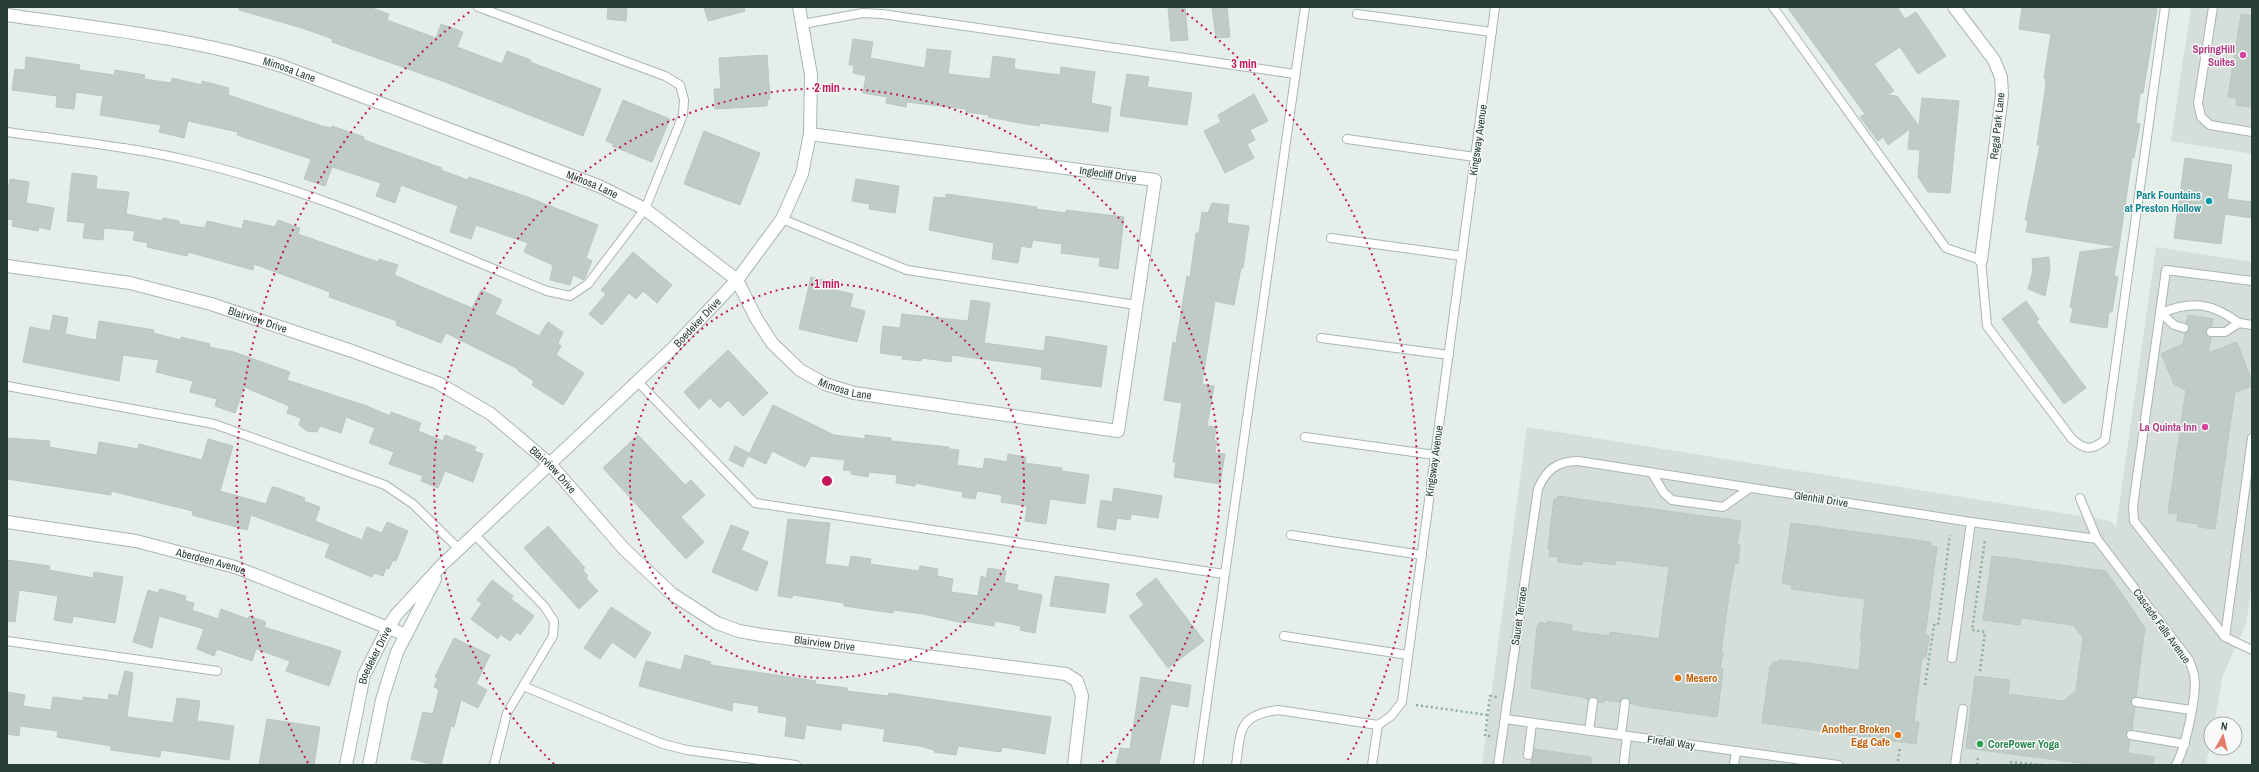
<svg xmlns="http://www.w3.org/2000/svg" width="2259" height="772" font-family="'Archivo Narrow',sans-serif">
  <rect width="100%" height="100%" fill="#e6eeea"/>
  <g fill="#d5ded8">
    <polygon points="2191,7 2252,7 2252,154 2171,141"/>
    <polygon points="2156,247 2252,262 2252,585 2246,624 2223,675 2214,724 2211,724 2211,740 2206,765 1482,765 1527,427 2111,521 2116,527"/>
  </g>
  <g fill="#bfcbc5" stroke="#b9c7c0">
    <polygon points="240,7 369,7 389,14 387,20 436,38 441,24 463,32 457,47 502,64 507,51 531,60 530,62 601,89 583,136 445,82 332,42 333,39 302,28 239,10"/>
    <polygon points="608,7 627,7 626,21 607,19"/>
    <polygon points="704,7 744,7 745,11 708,21"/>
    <polygon points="1168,7 1185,7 1188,40 1171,41"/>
    <polygon points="1212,7 1227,7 1230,37 1216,38"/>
    <polygon points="1787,7 1897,7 1905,19 1916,12 1946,56 1918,74 1900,47 1874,64 1894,91 1887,95 1897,96 1919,126 1922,98 1959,101 1950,193 1928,192 1918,177 1920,150 1908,149 1910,129 1888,145 1883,137 1878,141 1860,117 1865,114"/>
    <polygon points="2022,7 2146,7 2157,9 2143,93 2140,93 2136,123 2140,124 2134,158 2132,158 2119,247 2026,232 2028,220 2025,220 2040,145 2037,145 2045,91 2046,79 2044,78 2051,34 2019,29"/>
    <polygon points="2241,14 2252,16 2252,107 2236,105 2237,98 2228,97"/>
    <polygon points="853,39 873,42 870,58 925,68 927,49 951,51 948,74 990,79 993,56 1015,59 1014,69 1060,75 1061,67 1095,72 1091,103 1111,107 1108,132 1040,123 1039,126 1020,123 988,117 989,115 966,112 966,109 907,102 906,107 886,103 887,97 863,93 866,76 853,73 854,65 849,65"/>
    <polygon points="767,55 770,99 768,99 767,106 715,109 714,89 721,89 719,58"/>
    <polygon points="26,57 80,65 79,70 114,75 115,70 145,75 144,79 171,83 172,78 202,85 202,81 229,88 228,95 322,126 331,128 332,126 364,137 364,140 442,168 441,170 468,180 469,177 525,196 598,225 586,258 592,261 584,280 573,275 570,285 550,280 553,265 524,252 528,243 476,225 471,239 450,232 458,206 401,185 395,203 376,196 381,183 332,167 325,186 304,179 311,159 237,135 238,132 188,121 184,138 159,132 161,125 100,115 103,96 76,92 74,109 56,107 57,96 12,90 15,69 25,70"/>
    <polygon points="1127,74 1149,77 1147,87 1192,93 1187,125 1120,116"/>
    <polygon points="1254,94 1268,121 1250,130 1255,140 1247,144 1254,158 1225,173 1204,131 1221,122 1218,115"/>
    <polygon points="623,100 670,119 652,162 612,146 614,144 606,141"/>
    <polygon points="704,131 760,153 740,205 684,184"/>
    <polygon points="2185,158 2232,165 2227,199 2252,202 2252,218 2225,214 2221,244 2174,238"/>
    <polygon points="72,173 97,176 96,189 129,192 126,214 162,221 163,218 179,221 179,224 205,228 207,221 242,229 244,220 275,227 278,220 300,228 298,234 378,262 379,259 398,265 394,275 472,308 481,290 502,300 495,314 539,336 548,322 563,332 558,343 561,346 556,355 584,373 563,405 532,385 534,381 517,370 518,369 446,333 441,343 396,325 397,321 329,297 330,292 254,264 253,270 188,252 187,256 147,247 148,243 133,240 135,231 104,228 103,240 83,238 85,223 67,221"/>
    <polygon points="10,179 29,182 26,203 54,208 50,230 39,227 38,231 12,226 13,220 7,219 7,195"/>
    <polygon points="856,179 899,186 895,213 869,209 870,204 852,201"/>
    <polygon points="946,194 1037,207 1036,209 1066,213 1066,210 1124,217 1118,269 1099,266 1100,258 1061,253 1062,244 1033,240 1031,248 1021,246 1018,263 992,259 994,243 929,230 934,197 946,198"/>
    <polygon points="1212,203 1229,205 1227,223 1249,226 1243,268 1241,268 1234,305 1215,301 1202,384 1214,386 1207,426 1216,427 1214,441 1217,441 1215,453 1225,454 1220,484 1174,477 1176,462 1173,462 1182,403 1164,400 1173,342 1176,343 1187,276 1190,277 1196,233 1199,233 1202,212 1208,213"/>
    <polygon points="2119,247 2114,276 2118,277 2112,312 2109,312 2107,328 2070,322 2073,308 2070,307 2080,252"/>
    <polygon points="633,252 672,285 657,303 643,291 636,299 629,293 602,325 589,314 606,294 601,290"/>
    <polygon points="2049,257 2050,270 2045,296 2028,289 2033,270 2032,259"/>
    <polygon points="811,277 833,282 831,289 853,294 850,307 865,311 857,342 799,329"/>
    <polygon points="971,300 990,303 984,343 1044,351 1046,336 1107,346 1101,387 1041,379 1042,367 952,355 951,362 922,358 921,361 902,359 903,356 880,353 883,326 900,328 902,314 968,321"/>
    <polygon points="2026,301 2039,319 2036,321 2086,388 2064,404 2002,319"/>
    <polygon points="53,315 68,318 65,334 96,340 99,321 154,330 153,333 181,340 181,337 210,344 209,347 234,352 290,372 287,380 367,406 390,416 391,412 421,423 418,431 443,441 445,435 476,447 474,451 483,454 473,482 445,471 438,488 421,481 423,476 389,464 394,452 369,443 375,428 346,417 341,433 320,426 317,432 307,431 299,425 301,418 287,413 289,406 244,387 235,413 215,406 217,399 190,392 193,381 156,372 159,360 123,355 119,381 23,362 30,327 50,331"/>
    <polygon points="2188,315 2213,319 2212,326 2208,327 2206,332 2211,337 2208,353 2237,342 2252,382 2252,386 2235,392 2215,529 2198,527 2198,524 2177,521 2178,514 2168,513 2186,390 2174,384 2161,354 2183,344 2185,333 2189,329 2186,323"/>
    <polygon points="728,350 768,393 743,416 728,400 720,408 710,398 699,409 684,392"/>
    <polygon points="773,405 834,435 865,439 865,435 891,438 891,441 949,447 949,449 959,450 957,465 983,469 985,458 1007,462 1008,454 1026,457 1025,463 1062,468 1062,471 1089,475 1085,504 1050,499 1046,524 1025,521 1027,506 1001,502 1002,495 977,491 975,499 962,497 963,492 915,483 915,486 896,483 897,475 869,472 868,477 851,474 851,471 843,470 845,460 811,456 805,467 772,451 766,464 748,456"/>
    <polygon points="638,435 685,485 691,480 705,495 681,517 704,542 686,559 603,468"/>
    <polygon points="7,438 50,441 49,447 97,455 99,442 138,449 139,444 202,460 208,439 233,446 220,491 266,504 272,487 278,488 305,498 304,501 320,507 315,521 362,540 367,527 382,533 387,522 408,531 396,561 393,560 389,569 386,568 383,576 374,573 372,577 325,557 330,544 251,515 247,530 192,515 193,511 111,491 111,495 7,479"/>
    <polygon points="735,446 749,453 743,467 729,460"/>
    <polygon points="1114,488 1162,496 1158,518 1131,514 1130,520 1117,518 1115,530 1097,527 1101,500 1112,502"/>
    <polygon points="1557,496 1741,521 1737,544 1740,545 1738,564 1735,563 1730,588 1721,652 1723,652 1720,669 1723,669 1717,717 1639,706 1630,703 1626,698 1623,698 1620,702 1604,700 1604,703 1598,702 1594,697 1588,701 1586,698 1531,688 1537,627 1540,622 1547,624 1547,621 1572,625 1571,631 1610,636 1610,632 1659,639 1669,567 1616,560 1615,565 1583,561 1582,565 1558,562 1559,557 1549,556 1550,550 1548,549 1554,499 1557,499"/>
    <polygon points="788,519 830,523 825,564 849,567 851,556 871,559 870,564 919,571 920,566 938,569 937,576 953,579 951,592 978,596 981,576 986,578 988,568 1006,571 1004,582 1018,585 1017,590 1042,595 1035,633 1020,630 1021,626 995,621 994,626 963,621 963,623 923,614 894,610 893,613 844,606 844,603 793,595 792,598 778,596"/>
    <polygon points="1791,523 1931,542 1931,546 1937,547 1925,635 1929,636 1926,658 1922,658 1914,722 1919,722 1916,744 1762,723 1770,666 1772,666 1773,662 1777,663 1778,660 1800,662 1859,670 1862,641 1860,641 1865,599 1791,589 1792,585 1782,583"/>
    <polygon points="731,525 749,532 741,550 768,562 757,591 712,572"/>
    <polygon points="548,526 585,568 583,570 588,576 586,578 598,591 579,609 524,548"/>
    <polygon points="1992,556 2106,571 2145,628 2136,697 2131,702 2135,707 2132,730 2127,731 2126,734 2130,740 2128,753 2154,757 2153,765 2095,765 1966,748 1975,676 2010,680 2008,694 2063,701 2076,691 2083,638 2073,625 2021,618 2020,625 1983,620"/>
    <polygon points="7,560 50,566 49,570 93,578 94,572 123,577 115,623 73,616 72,623 54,620 58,596 19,590 15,622 7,621"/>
    <polygon points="1055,576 1109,584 1105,613 1050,606"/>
    <polygon points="1156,578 1204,641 1168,668 1129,616 1144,605 1136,594"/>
    <polygon points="492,580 513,596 511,599 534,616 520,635 517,632 510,641 500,634 498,639 471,619 482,603 477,600"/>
    <polygon points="160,589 186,596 185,601 194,603 192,610 218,619 221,609 248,619 249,616 266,622 264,627 341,651 329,686 286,671 290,661 256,649 252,661 217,649 214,656 197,649 204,629 159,616 152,648 133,642 148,590 158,593"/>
    <polygon points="611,607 651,633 635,658 612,642 600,659 584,648"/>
    <polygon points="454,638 490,655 476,684 487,690 478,708 461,700 454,727 451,726 441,765 435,765 411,759 423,712 433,714 439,689 434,687 438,678 435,677"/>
    <polygon points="685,655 711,662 710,665 816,681 815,684 847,688 847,691 888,696 889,693 1051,717 1045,754 1002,747 1001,752 958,746 956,755 934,752 934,750 920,746 883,741 885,729 842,723 841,730 806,725 804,739 785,736 787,717 758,712 759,706 733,702 732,711 639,686 646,661 681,670"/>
    <polygon points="125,671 133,673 127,717 173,723 177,698 200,701 197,721 234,726 229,760 161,750 160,757 111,750 111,746 57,737 58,731 20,726 19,736 7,734 7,692 25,695 23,706 51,710 53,697 83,701 83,697 108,700 109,694 118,696"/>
    <polygon points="1141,677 1191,685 1188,707 1171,704 1159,765 1116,765 1120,748 1130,749"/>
    <polygon points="267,719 320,727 314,765 259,765"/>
    <polygon points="1534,749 1591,757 1591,765 1530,765"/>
  </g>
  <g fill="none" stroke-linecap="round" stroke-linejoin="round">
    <defs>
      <g id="lane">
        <path d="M1773 7 1946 248 1981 260 1987 326 2072 439C2085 450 2091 451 2105 440L2165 7"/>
        <polyline points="2213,7 2198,103 2201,117 2210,125 2252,132"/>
        <polyline points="1357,14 1492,32"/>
        <polyline points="803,24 863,13 882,14 1295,74"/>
        <path d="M7 132C70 141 134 147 195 162 317 191 432 244 547 291L570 296 588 284 645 209 683 115 684 100 680 85 665 76 478 7"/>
        <polyline points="1347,139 1475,157"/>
        <polyline points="782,219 907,270 1136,305"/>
        <polyline points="1331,238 1462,256"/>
        <path d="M2184 328 2174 325 2161 313C2192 300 2212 303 2239 323"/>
        <polyline points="2211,332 2225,332 2239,323 2252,325"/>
        <polyline points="1321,338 1449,355"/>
        <polyline points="638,382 755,503 1224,574"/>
        <polyline points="7,386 214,424 385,485 413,504 459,549"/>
        <polyline points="1305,437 1435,455"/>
        <polyline points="2252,438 2225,637 2252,650"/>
        <polyline points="1652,473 1664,493 1672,500 1723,507 1750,488"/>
        <path d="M2080 498 2097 539 2189 660C2191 665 2193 670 2194 675 2198 693 2185 749 2176 765"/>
        <polyline points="475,535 544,606 554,621 553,636 507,713 494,765"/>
        <polyline points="1291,535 1422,555"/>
        <polyline points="1284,636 1408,655"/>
        <polyline points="2225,637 2134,521 2133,506 2166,270 2252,281"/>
        <polyline points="7,641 217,671"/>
        <polyline points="1952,658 1971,522"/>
        <polyline points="523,686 663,744 687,750 796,765"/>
        <polyline points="2136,702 2191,710"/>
        <polyline points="1505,719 1838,765"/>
        <polyline points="1589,731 1593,702"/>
        <polyline points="1621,735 1625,703"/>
        <polyline points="2131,735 2185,744"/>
        <polyline points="1528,755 1532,723"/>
        <polyline points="1624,762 1627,736"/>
        <polyline points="1198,765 1305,7"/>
        <path d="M1236 765C1241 730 1238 715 1278 710L1378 725 1391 716 1402 702 1495 7"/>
        <polyline points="1372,765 1378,725"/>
        <path d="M1498 765 1538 489C1546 470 1557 461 1578 461L1971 522 2097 539"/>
        <polyline points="1734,765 1736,751"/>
        <polyline points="1955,765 1963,709"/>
      </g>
      <g id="street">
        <polyline points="1954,7 1994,60 2001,77 2002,95 1981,260"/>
        <path id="s1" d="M7 15C99 28 193 38 282 66L599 186 645 209 737 280 756 318 772 343 800 370 825 384 854 393 1118 431 1155 180 810 134"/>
        <path id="s2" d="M7 266 130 283 211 304 352 351 438 383 491 414 550 464 624 549 672 594 717 623 739 631 761 635 1066 674 1077 681 1082 696 1074 765"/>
        <path id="s3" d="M7 522 136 541 235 567 406 635"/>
      </g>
      <g id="secondary">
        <path id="s4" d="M346 765 364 675 388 628 396 615 442 565 672 349 737 280 782 219 802 174 810 134 811 75 799 7"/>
        <polyline points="369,765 382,700 397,652 435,579"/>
      </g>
    </defs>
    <use href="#lane" stroke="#a9b6b0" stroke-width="10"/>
    <use href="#street" stroke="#a9b6b0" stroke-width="14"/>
    <use href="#secondary" stroke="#a6b9b0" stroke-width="14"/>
    <g stroke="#8aae9e" stroke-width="2.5" stroke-dasharray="2 3" stroke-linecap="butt">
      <polyline points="1980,671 1985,632 1972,630 1985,540"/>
      <polyline points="1925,685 1934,625 1938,625 1950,535"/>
      <polyline points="1416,705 1488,715"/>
      <polyline points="1490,736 1485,736 1490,696 1497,697"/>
      <polyline points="1898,761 1900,747"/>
      <polyline points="2010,762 2042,765"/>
      <polyline points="1977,765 1978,757"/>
    </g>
    <use href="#lane" stroke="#fff" stroke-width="8"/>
    <use href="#street" stroke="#fff" stroke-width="12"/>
    <use href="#secondary" stroke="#fff" stroke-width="12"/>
  </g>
  <g fill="none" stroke="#c2185b" stroke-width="2" stroke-dasharray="2 4">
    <circle cx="827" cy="481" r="197"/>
    <path d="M554 764A393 393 0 1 1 1100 764"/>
    <path d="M308 763A590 590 0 0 1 472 10M1182 10A590 590 0 0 1 1346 763"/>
  </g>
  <g fill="#d1479c" stroke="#f7faf8" stroke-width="1.5">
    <circle cx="2243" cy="55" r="4"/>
    <circle cx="2205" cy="427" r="4"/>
  </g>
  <circle fill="#0f9aa8" stroke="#f7faf8" stroke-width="1.5" cx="2209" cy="201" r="4"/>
  <g fill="#e8710a" stroke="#f7faf8" stroke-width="1.5">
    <circle cx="1678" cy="678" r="4"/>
    <circle cx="1898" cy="735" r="4"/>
  </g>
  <circle fill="#2e9e5b" stroke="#f7faf8" stroke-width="1.5" cx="1980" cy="744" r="4"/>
  <g text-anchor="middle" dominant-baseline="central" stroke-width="3" stroke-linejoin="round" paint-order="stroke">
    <g font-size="11" font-weight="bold" fill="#b23c85" stroke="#f7faf8" text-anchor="end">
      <text x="2235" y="49">SpringHill<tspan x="2235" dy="13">Suites</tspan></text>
      <text x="2197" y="427">La Quinta Inn</text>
    </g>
    <g font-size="11" fill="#273f35" stroke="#f7faf8">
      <text stroke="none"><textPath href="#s1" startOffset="288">Mimosa Lane</textPath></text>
      <text transform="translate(1997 126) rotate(-84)">Regal Park Lane</text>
      <text transform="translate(1478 140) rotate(-82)">Kingsway Avenue</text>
      <text transform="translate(1108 174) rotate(8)">Inglecliff Drive</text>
      <text stroke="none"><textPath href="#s1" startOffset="612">Mimosa Lane</textPath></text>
      <text stroke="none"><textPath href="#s2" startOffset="257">Blairview Drive</textPath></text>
      <text stroke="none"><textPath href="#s4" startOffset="580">Boedeker Drive</textPath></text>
      <text stroke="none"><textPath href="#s1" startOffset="947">Mimosa Lane</textPath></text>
      <text transform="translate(1434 461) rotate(-82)">Kingsway Avenue</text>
      <text stroke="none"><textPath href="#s2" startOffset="593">Blairview Drive</textPath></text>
      <text transform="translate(1821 499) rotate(9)">Glenhill Drive</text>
      <text stroke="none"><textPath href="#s3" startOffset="208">Aberdeen Avenue</textPath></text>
      <text transform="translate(1519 616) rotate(-82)">Sauret Terrace</text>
      <text transform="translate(2162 626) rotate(54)">Cascade Falls Avenue</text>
      <text stroke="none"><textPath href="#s2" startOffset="929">Blairview Drive</textPath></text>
      <text stroke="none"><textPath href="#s4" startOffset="114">Boedeker Drive</textPath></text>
      <text transform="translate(1671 742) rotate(8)">Firefall Way</text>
    </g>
    <g font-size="11" font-weight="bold" fill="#0d838f" stroke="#f7faf8" text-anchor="end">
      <text x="2201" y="195">Park Fountains<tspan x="2201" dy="13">at Preston Hollow</tspan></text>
    </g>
    <g font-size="11" font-weight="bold" fill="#c56008" stroke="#f7faf8" text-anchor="start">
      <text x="1686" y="678">Mesero</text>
      <text x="1890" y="729" text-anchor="end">Another Broken<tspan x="1890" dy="13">Egg Cafe</tspan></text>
    </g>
    <g font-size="11" font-weight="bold" fill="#27864d" stroke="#f7faf8" text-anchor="start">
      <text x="1988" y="744">CorePower Yoga</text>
    </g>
  </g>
  <circle cx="827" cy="481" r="6" fill="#c2185b" stroke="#f7faf8" stroke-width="2"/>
  <g font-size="12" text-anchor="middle" font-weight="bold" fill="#c2185b" stroke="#f7faf8" stroke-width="3" stroke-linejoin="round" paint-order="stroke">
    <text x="1244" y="68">3 min</text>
    <text x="827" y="92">2 min</text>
    <text x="827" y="288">1 min</text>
  </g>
  <rect width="2259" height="772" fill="none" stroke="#273f35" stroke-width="16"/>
  <g transform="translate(2223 736) rotate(8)"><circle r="19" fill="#f7faf8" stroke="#a4afaa"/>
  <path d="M0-3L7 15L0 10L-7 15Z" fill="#e67b6d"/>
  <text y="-6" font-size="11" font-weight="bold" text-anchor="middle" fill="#273f35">N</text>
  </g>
</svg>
